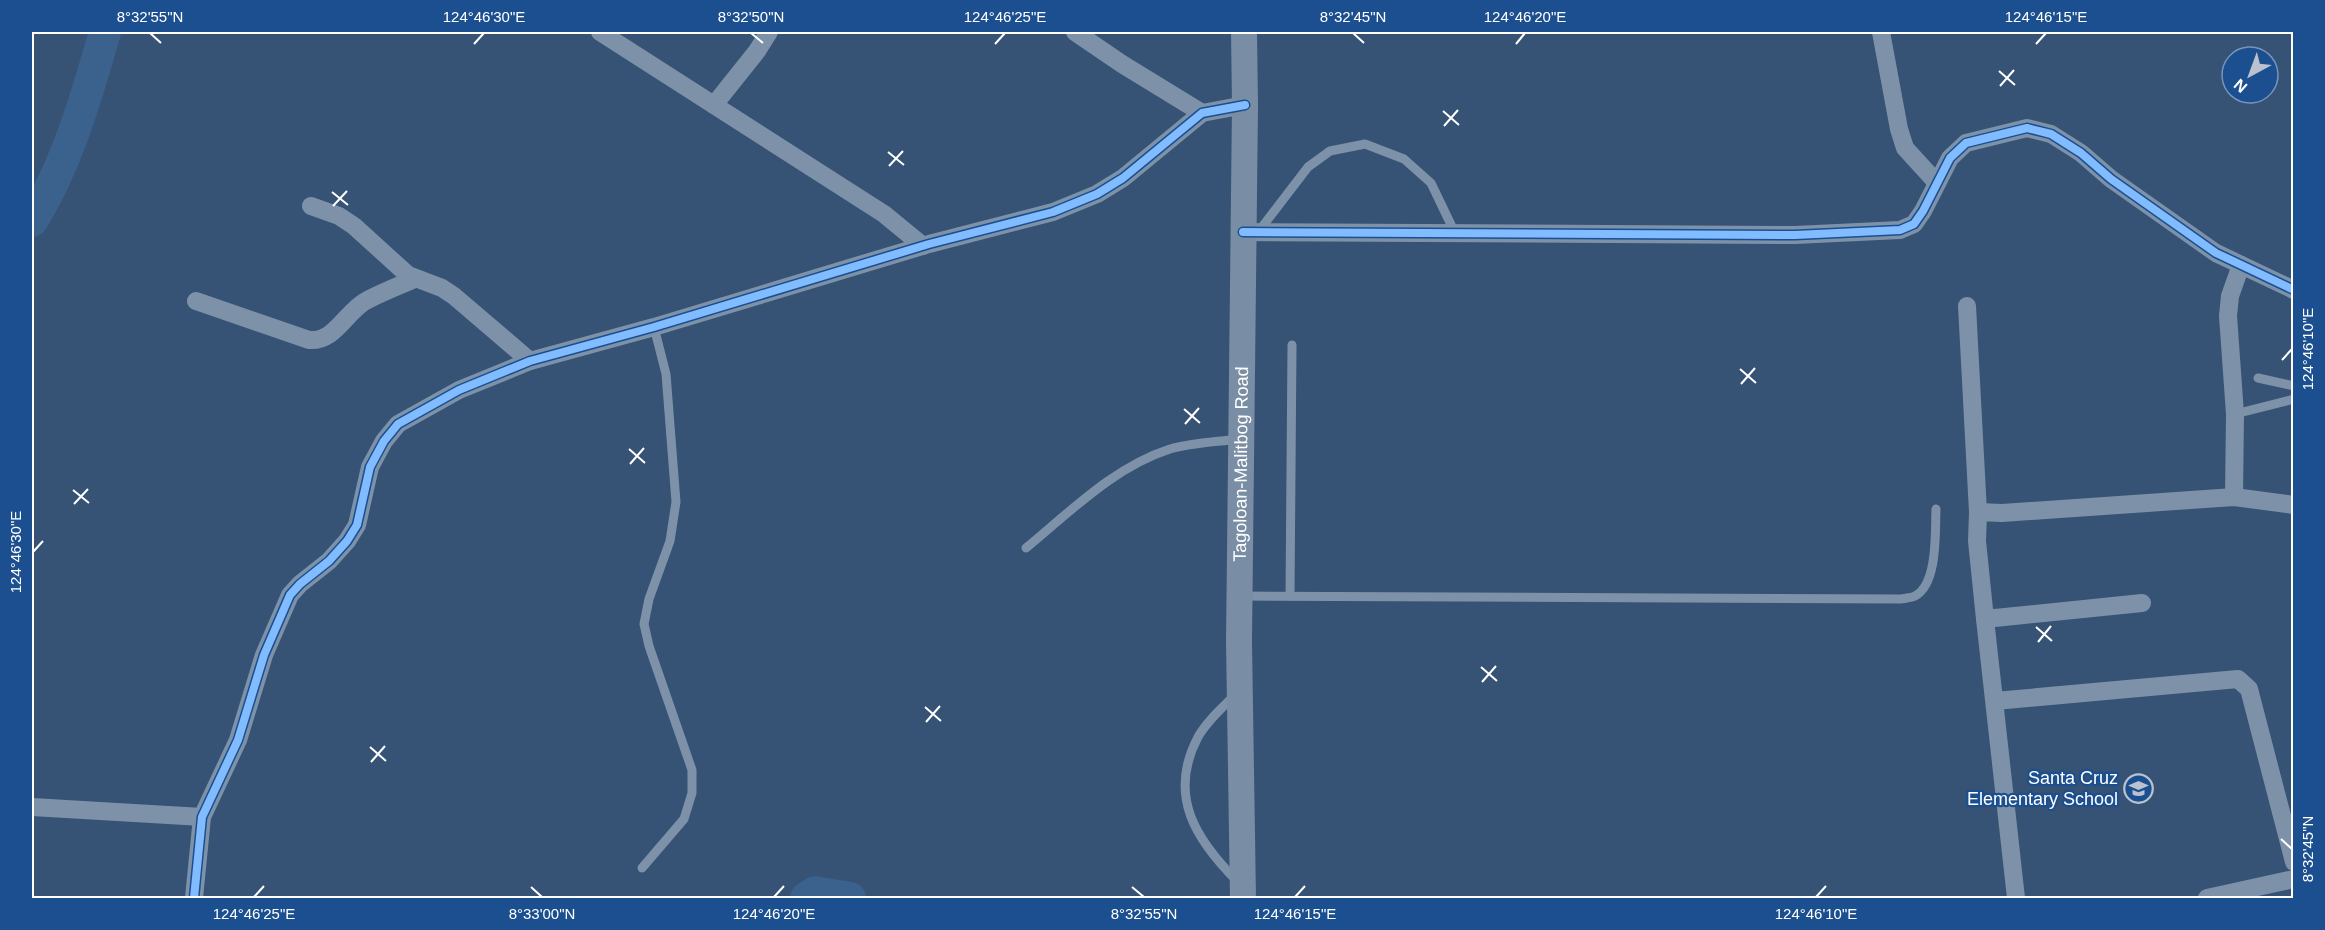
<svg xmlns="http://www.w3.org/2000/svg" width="2325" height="930" font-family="Helvetica,sans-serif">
  <rect width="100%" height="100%" fill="#365274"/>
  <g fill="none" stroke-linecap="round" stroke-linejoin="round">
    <g stroke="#3b618d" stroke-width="32">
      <path d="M32 221C67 165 87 95 105 32"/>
      <polyline points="806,898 815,892 850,898"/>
    </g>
    <g stroke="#7d92a8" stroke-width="9">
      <polyline points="1259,231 1308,167 1330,151 1365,144 1404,159 1431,183 1455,233"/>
      <polyline points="2258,378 2294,386"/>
      <polyline points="2235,414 2294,399"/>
      <path d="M1026 548C1071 511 1114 467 1170 449 1191 443 1216 442 1238 439"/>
      <path d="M1242 596 1901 599C1905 598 1911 598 1915 596 1938 584 1935 532 1936 509"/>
      <polyline points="1290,596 1292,345"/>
      <path d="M1235 695C1222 708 1207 721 1198 737 1167 796 1196 840 1238 882"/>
      <polyline points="642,868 684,819 692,793 692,770 649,646 644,624 649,599 670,541 676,502 666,374 654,327"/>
    </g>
    <g stroke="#7d92a8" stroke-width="18">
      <polyline points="600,32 884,214 923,246"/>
      <polyline points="1075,32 1122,64 1202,113"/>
      <polyline points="1881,32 1899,129 1905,148 1937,183"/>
      <polyline points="714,105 757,51 769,32"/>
      <polyline points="311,206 339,216 354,226 408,275 442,288 454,296 530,361"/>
      <polyline points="1243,232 1795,235 1900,230 1914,224 1923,211 1950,158 1966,143 2027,128 2051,134 2081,153 2111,179 2216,253 2294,290"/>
      <path d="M196 301 309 340C334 342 344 315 364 302 380 293 398 286 415 279"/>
      <polyline points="1967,306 1978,512"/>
      <polyline points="2234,497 2235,414 2228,316 2230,296 2241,265"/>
      <polyline points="1985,619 2142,603"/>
      <polyline points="1995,701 2238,679 2249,689 2294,862"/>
      <polyline points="32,807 202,817"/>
      <polyline points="194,898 202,817 238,740 264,655 290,595 300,584 329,561 347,541 357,525 370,467 384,441 398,424 459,390 530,361 654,327 929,244 1053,212 1097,194 1123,178 1202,113 1245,105"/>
      <polyline points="2016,898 1985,619 1977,541 1978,512 2002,513 2234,497 2294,505"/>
      <polyline points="2207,898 2294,879"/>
    </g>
    <path stroke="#798da4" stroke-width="26" id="s1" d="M1243 898 1239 641 1245 105 1244 32"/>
    <defs>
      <g id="cycleway">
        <polyline points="1243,232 1795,235 1900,230 1914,224 1923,211 1950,158 1966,143 2027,128 2051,134 2081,153 2111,179 2216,253 2294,290"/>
        <polyline points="194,898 202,817 238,740 264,655 290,595 300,584 329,561 347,541 357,525 370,467 384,441 398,424 459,390 530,361 654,327 929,244 1053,212 1097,194 1123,178 1202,113 1245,105"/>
      </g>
    </defs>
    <use href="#cycleway" stroke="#1b4f8f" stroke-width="11"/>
    <use href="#cycleway" stroke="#80bcff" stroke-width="8"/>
  </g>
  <path fill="none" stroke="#fff" stroke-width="2" d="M150 33 161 43M751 33 763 43M1353 33 1364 43M474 44 484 33M995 44 1005 33M1516 44 1525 33M2036 44 2046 33M1999 71 2015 85M2000 86 2014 70M1443 111 1459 125M1444 126 1458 110M888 152 904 165M889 166 903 151M332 192 348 205M333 206 347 191M2282 360 2292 349M1740 369 1756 383M1741 384 1755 368M1184 409 1200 423M1185 424 1199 408M629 449 645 463M630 464 644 448M73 490 89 503M74 504 88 489M33 552 43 541M2036 627 2052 641M2038 642 2051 626M1481 667 1497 681M1482 682 1496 666M925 707 941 721M926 722 940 706M370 747 386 761M371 762 385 746M2281 839 2292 849M531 887 542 897M1132 887 1144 897M254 897 264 886M774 897 784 886M1295 897 1305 886M1816 897 1826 886"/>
  <defs>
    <symbol id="school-ring" viewBox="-11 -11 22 22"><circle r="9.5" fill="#1b4f8f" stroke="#b9c2ce" stroke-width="1.5"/><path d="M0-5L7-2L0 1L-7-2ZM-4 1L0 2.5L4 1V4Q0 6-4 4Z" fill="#b9c2ce"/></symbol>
  </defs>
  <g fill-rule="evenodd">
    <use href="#school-ring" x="2122" y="772" width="33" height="33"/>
  </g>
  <g text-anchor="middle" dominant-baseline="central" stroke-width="4.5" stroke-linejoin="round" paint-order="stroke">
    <g font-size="18" fill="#fff" stroke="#1b4f8f">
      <text stroke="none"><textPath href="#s1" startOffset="434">Tagoloan-Malitbog Road</textPath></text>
    </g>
    <g font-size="18" fill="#fff" stroke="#1b4f8f" text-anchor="end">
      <text x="2118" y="778">Santa Cruz<tspan x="2118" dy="21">Elementary School</tspan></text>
    </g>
  </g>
  <rect width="2325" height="930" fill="none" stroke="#1b4f8f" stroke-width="66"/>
  <g transform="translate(2250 75) rotate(221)"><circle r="28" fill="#1b4f8f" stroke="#7695bc" stroke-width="1.5"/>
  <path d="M0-4.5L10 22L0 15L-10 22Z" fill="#b9c2ce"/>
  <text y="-9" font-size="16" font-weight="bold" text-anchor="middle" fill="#ffffff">N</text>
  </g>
  <rect x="33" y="33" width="2259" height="864" fill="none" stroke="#fff" stroke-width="2"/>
  <g font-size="15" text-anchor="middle" fill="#fff">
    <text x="150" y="22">8°32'55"N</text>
    <text x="484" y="22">124°46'30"E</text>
    <text x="751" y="22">8°32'50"N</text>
    <text x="1005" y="22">124°46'25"E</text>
    <text x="1353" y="22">8°32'45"N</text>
    <text x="1525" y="22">124°46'20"E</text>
    <text x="2046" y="22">124°46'15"E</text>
    <text transform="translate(2308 349) rotate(-90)" y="5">124°46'10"E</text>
    <text transform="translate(16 552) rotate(-90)" y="5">124°46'30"E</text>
    <text transform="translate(2308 849) rotate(-90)" y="5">8°32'45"N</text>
    <text x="254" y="919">124°46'25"E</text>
    <text x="542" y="919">8°33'00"N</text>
    <text x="774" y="919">124°46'20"E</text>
    <text x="1144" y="919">8°32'55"N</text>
    <text x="1295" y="919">124°46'15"E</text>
    <text x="1816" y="919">124°46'10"E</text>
  </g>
</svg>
